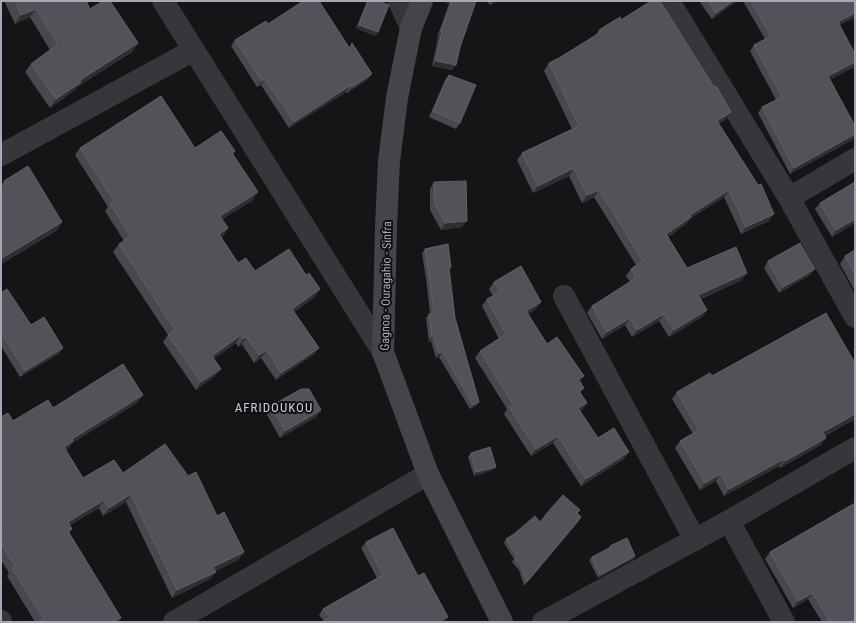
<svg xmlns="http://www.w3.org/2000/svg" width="856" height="623" font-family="'Roboto Condensed',sans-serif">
  <rect width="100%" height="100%" fill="#151416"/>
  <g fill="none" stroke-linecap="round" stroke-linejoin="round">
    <g stroke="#36363b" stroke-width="22">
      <polyline points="163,1 383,352"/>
      <polyline points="399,1 411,28"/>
      <polyline points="669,1 789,198 855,317"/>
      <polyline points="1,155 194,50"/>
      <polyline points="789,198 855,159"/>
      <polyline points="564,296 695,540"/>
      <polyline points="729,521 784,622"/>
      <polyline points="1,621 1,622"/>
      <polyline points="174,622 428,474"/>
      <polyline points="543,622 729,521 855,448"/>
    </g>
    <polyline stroke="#44454b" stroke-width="22" points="422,1 411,28 397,98 389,161 386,227 383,352 428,474 502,622"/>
  </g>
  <g fill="#48484e">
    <polygon points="4,1 86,1 90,9 138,43 132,52 77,87 75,90 50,108 25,72 31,64 50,50 30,17 15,24"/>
    <polygon points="367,1 378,1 378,32 375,36 356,28"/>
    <polygon points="447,1 476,1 460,47 456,65 452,70 432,66 438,38 437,37 449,4 446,3"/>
    <polygon points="487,1 497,1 490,5"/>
    <polygon points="699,1 737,1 712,19"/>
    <polygon points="743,1 855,1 855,17 840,25 855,62 855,66 854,67 830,79 854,139 790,174 758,113 762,107 776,100 750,51 754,45 765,39"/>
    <polygon points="621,20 726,119 719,124 769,221 741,234 724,197 691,218 686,224 668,237 687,268 742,280 701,299 707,310 702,317 669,337 659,321 632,337 625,325 602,339 587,313 592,306 630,282 626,276 631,269 636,265 594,197 582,203 569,176 533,193 517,160 522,153 572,129 544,71 549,63 559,58 595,36 599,30"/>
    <polygon points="268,24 349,48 352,43 372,74 367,80 347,93 346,92 289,128 261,85 257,87 231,46 235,40"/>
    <polygon points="449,75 460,123 456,129 429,117 445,80"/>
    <polygon points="80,148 195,148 235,151 233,154 253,200 222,219 228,228 223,236 221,237 238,263 315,297 294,312 319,348 313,355 276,380 261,358 254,363 242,344 238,347 236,343 213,359 215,376 196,390 163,342 168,335 113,252 119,244 124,241 105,211 108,207 75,155"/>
    <polygon points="4,181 62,222 56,231 1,264 1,185"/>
    <polygon points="434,182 462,227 441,230 430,210 430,189"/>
    <polygon points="820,203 855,223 832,237 815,209"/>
    <polygon points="425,249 449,270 455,318 479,402 476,406 470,409 439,357 436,358 431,341 429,342 426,318 429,314 430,313 426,278 422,253"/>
    <polygon points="855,251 855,291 840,264 845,256"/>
    <polygon points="768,261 810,275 779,293 764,268"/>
    <polygon points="494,282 541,302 536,309 528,314 547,344 584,376 580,381 584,388 580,393 587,403 582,410 580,411 598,438 624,459 581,486 553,443 531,456 504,414 507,409 475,358 480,351 499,339 482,306 487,299 493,296 489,289"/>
    <polygon points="1,293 31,325 63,348 58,354 20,377 1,346"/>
    <polygon points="855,363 855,419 825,436 821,445 780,468 779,466 724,496 716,481 700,490 675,448 680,441 693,434 672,399 677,392 712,376"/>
    <polygon points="137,403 72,443 68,449 66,450 83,478 123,473 188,476 244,552 238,560 215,571 210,579 172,598 126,502 103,516 99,508 70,525 72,529 69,533 118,622 35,622 7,576 9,573 1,560 1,417 13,421 53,408"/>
    <polygon points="271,406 321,410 316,417 280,438 266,413"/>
    <polygon points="471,453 493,470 474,476 468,457"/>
    <polygon points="577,513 579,521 524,586 519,570 512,562 514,559 504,543 506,539 540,522"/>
    <polygon points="366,542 418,576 448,617 444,622 322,622 324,621 319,615 323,609 377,578 361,548"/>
    <polygon points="610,546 635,556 633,559 598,578 589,560 592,557 608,549"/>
    <polygon points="770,552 855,622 822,622 808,599 793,608 765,559"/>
  </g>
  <g fill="#2f2f33">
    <polygon points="447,1 451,1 449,4 446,3"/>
    <polygon points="493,1 497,1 490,5"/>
    <polygon points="733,1 737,1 712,19 716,13"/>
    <polygon points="36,9 30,17 15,24 21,15"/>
    <polygon points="855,13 855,17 834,28 838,22"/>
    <polygon points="359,25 378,32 375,36 356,28"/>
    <polygon points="441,32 442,32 438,38 437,37"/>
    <polygon points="138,43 132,52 77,87 75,90 50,108 56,99 80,80"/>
    <polygon points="436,61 456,65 452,70 432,66"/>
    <polygon points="855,62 855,66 854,67 824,83 828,76"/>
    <polygon points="372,74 367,80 347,93 352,87"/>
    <polygon points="265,79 261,85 257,87 262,81"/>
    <polygon points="351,85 346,92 289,128 294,122"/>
    <polygon points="731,112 726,119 712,129 717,121"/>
    <polygon points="855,134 855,137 854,139 790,174 794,168"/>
    <polygon points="574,168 569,176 533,193 538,186"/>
    <polygon points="599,190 594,197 582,203 587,195"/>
    <polygon points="729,190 724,197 691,218 686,224 661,241 666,234 690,215"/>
    <polygon points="258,192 253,200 215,224 220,216"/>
    <polygon points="774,214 769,221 741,234 746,227"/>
    <polygon points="855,219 855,223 832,237 836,230"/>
    <polygon points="467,221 462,227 441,230 445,223"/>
    <polygon points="62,222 56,231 1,264 1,260 2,258"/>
    <polygon points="228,228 223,236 214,242 219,234"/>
    <polygon points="815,269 810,275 779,293 783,287"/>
    <polygon points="747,273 742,280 693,302 698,295"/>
    <polygon points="320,289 315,297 287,316 292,309"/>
    <polygon points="541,302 536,309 521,318 526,311"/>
    <polygon points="707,310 702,317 669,337 674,330"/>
    <polygon points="664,314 659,321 632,337 637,330"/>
    <polygon points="630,318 625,325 602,339 607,332"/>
    <polygon points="241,335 236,343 207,364 212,356"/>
    <polygon points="247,337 242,344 238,347 243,339"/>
    <polygon points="432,337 434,337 431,341 429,342"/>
    <polygon points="63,348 58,354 20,377 25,371"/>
    <polygon points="319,348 313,355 276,380 281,373"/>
    <polygon points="267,350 261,358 254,363 259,355"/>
    <polygon points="443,352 439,357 436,358 439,353"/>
    <polygon points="221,369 215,376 196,390 201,382"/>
    <polygon points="584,376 579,383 578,379"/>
    <polygon points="143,395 137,403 72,443 68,449 59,455 64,447 72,439"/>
    <polygon points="479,402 476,406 470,409 473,405"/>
    <polygon points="587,403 582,410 573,415 578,408"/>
    <polygon points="321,410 316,417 280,438 285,431"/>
    <polygon points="855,414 855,419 818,440 823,432"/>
    <polygon points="558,436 553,443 531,456 536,449"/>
    <polygon points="826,438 821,445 780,468 785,461"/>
    <polygon points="629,452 624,459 581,486 586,479"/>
    <polygon points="784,459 779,466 724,496 729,489"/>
    <polygon points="496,467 493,470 474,476 476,472"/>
    <polygon points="721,474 716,481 700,490 705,483"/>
    <polygon points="131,494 126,502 103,516 109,508"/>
    <polygon points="104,500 99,508 62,530 68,522"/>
    <polygon points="581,517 579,521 524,586 527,582"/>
    <polygon points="244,552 238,560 208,575 213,567"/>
    <polygon points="635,556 633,559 598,578 600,575"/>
    <polygon points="216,572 210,579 172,598 177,590"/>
    <polygon points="813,593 808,599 793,608 798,601"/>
    <polygon points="448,617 444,622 438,622"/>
    <polygon points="121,618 118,622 113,622"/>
  </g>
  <g fill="#525359" stroke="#606068">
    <polygon points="15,1 86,1 90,9 103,1 110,1 138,43 80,80 81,82 56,99 31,64 58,44 36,9 21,15"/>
    <polygon points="303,1 319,1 350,49 352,43 372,74 352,87 351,85 294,122 265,79 262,81 235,40 266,21 268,24"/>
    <polygon points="368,1 378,1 389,5 378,32 359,25"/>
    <polygon points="452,1 476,1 460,47 456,65 436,61 442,32 441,32"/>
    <polygon points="651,1 660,1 714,87 716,86 731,112 717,121 758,185 761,184 774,214 746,227 729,190 690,215 691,217 666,234 687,268 736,247 747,273 698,295 707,310 674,330 664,314 637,330 630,318 607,332 592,306 636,278 631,269 643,261 599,190 587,195 574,168 538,186 522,153 579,126 549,63 559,58 601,32 599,30 620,17 621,20"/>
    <polygon points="708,1 733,1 716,13"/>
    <polygon points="751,1 855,1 855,13 838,22 855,54 855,62 828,76 855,126 855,134 794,168 762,107 782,97 754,45 771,36"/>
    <polygon points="449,75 476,85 460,123 433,111"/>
    <polygon points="161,96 195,148 221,131 235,151 232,153 258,192 220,216 228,228 219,234 238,263 246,258 255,271 289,249 306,275 309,273 320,289 292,309 319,348 281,373 267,350 259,355 247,337 243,339 241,335 212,356 221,369 201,382 168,335 175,330 119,244 131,236 110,204 114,201 80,148"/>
    <polygon points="28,166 62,222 2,258 1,256 1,189 6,185 4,181"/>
    <polygon points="466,181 467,221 445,223 435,203 434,182"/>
    <polygon points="855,182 855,219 836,230 820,203"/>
    <polygon points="800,243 815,269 783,287 768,261"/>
    <polygon points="448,244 451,268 449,268 455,318 479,402 473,405 443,352 439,353 434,337 432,337 429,314 434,313 429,274 425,249"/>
    <polygon points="855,250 855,274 845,256"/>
    <polygon points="521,266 541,302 526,311 547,344 557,337 584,376 578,379 584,388 579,391 587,403 578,408 598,438 614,428 629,452 586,479 558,436 536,449 509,407 513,404 480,351 506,334 487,299 500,292 494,282"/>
    <polygon points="7,289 31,325 44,317 63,348 25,371 3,335 1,337 1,293"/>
    <polygon points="826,313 855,363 855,414 823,432 826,438 785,461 784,459 729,489 721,474 705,483 680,441 699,430 677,392 710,373 712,376"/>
    <polygon points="123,364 143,395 72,439 73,441 64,447 83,478 114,460 123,473 165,444 188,476 196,472 217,516 224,512 244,552 213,567 216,572 177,590 131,494 109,508 104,500 68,522 72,529 68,531 121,618 113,622 41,622 40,621 44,619 12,568 15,566 1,543 1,537 3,536 1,533 1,417 8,413 13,421 48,400 53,408"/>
    <polygon points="301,389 309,389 321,410 285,431 271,406"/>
    <polygon points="490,447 496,467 476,472 471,453"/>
    <polygon points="563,495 580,510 577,513 581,517 527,582 521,566 515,558 517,556 506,539 514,534 535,516 540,522 548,512"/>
    <polygon points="855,503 855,622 830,622 813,593 798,601 770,552"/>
    <polygon points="393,528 418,576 424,573 448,617 438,622 322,622 330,617 323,609 383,575 366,542"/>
    <polygon points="627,538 635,556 600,575 592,557 611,547 610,546"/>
  </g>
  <g text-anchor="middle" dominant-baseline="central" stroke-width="4" stroke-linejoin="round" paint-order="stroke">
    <g font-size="12" fill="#a7aab6" stroke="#100f11">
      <text transform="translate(386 286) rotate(-89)">Gagnoa - Ouragahio - Sinfra</text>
    </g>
    <g font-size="13" letter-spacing="1" fill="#c8c9d2" stroke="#100f11">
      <text x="274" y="407">AFRIDOUKOU</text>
    </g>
  </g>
  <rect width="856" height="623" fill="none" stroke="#a7aab6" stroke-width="4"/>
</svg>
